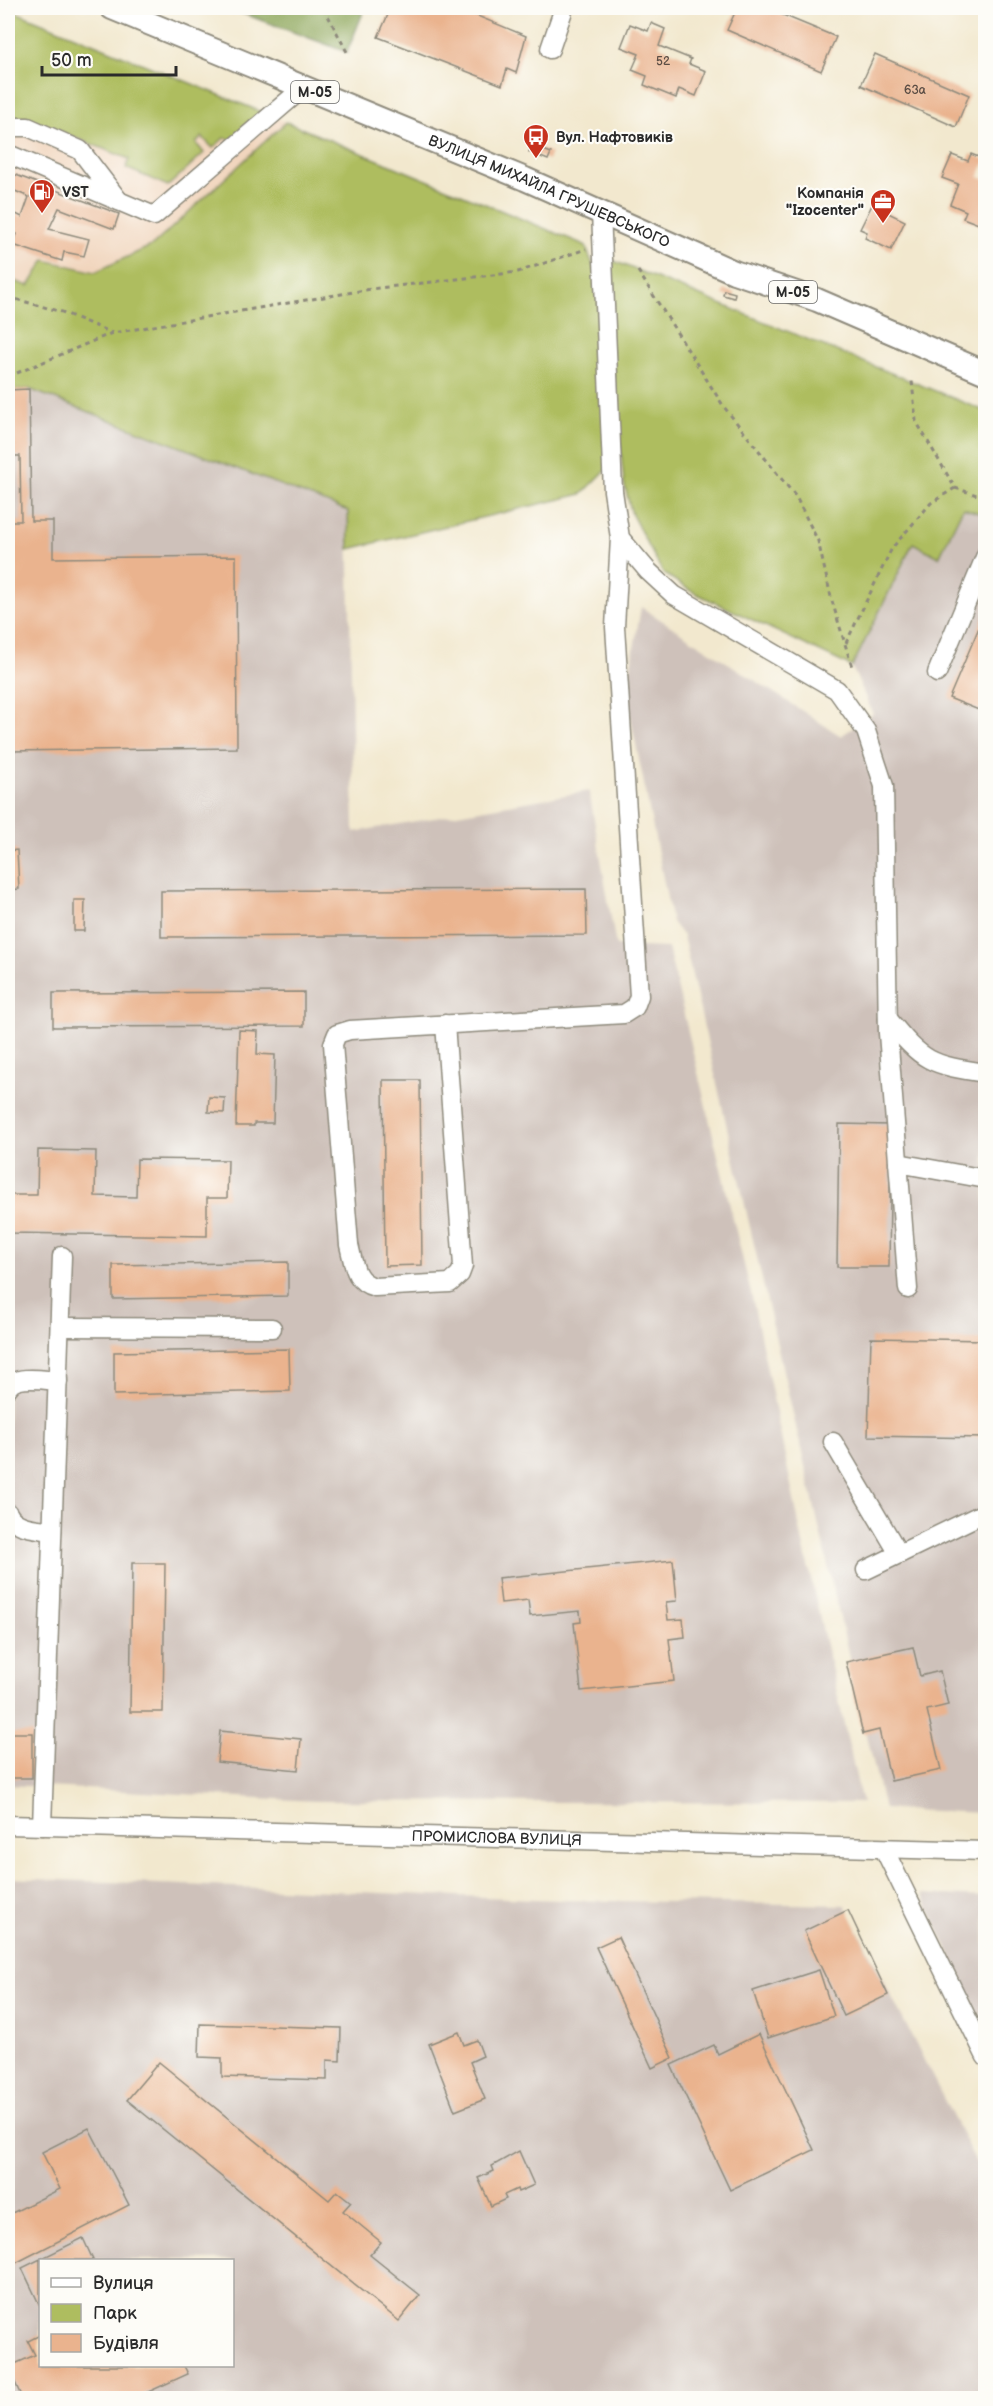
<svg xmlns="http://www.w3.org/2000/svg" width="993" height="2406" font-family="'Balsamiq Sans',sans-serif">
  <rect width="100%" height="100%" fill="#fdfcf7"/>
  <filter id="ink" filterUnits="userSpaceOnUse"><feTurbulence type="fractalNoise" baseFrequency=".0167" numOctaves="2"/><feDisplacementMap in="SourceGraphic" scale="12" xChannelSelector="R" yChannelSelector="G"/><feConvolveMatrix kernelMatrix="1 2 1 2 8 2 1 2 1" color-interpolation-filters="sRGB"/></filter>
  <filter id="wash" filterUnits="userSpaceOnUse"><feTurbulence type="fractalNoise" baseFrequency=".008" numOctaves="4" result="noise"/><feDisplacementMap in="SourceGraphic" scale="24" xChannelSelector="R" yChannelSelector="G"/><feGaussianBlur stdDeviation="1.35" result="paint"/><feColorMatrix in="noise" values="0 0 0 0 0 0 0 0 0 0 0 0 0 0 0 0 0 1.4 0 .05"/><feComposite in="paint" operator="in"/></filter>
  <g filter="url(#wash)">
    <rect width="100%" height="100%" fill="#f2e8ce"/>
    <polygon fill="#f1d5bd" points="264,113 286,122 153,245 95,272 46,260 29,286 8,279 8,123 25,118 130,159 126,168 204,154 195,143 202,137 224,138"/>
    <g fill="#cec1ba" fill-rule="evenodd">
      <polygon points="29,389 348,511 354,832 589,791 616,946 668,948 754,1306 804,1548 862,1803 316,1801 8,1785 8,390"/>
      <polygon points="963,507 985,515 985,1813 884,1809 683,936 672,922 626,695 641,607 841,736 873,714 852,667 913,542"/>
      <path d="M8 1878 560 1900 845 1905 985 2180V2398H8ZM40 2260H232V2366H40Z"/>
      <polygon points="922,1894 985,1897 985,2029"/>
    </g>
    <g fill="#aebd5f" stroke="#6c7445" stroke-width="1.5">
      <polygon points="8,9 264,113 236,140 224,138 213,148 202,137 196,143 204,153 168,186 126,168 129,159 26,118 8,123"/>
      <polygon points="286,122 585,245 601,284 609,467 582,494 349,549 348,511 29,389 8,390 8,279 29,286 45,260 95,272 153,245"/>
      <polygon points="614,261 985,411 985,515 963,508 939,557 913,543 852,667 691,591 663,573 632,515 624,483 604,282"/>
    </g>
    <polygon fill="#8aa456" stroke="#5a6840" stroke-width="1.5" points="228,8 365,8 347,52"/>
    <g id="blocks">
      <g fill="#eab38e">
        <polygon points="391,8 458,8 526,36 516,73 507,69 502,85 378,37"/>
        <polygon points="737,8 766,8 836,37 821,71 727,30"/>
        <polygon points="651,23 665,29 659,46 691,59 689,64 706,71 696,96 679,89 676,98 644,85 647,76 632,70 639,54 621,47 630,24 648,31"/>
        <polygon points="875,54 969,95 956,127 861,85"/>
        <polygon points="531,145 551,153 548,160 529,152"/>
        <polygon points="971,154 986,160 979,177 986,180 986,227 963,218 966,211 950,204 958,184 942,178 952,155 968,161"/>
        <polygon points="8,172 119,214 114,229 59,208 49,229 89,239 84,256 64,252 62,261 13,245 17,234 8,228 8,210 22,217 29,197 8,188"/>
        <polygon points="872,205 905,221 891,250 865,238 867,232 860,229"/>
        <polygon points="724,290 735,293 734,298 723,295"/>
        <polygon points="29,389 31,521 53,521 53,558 236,556 237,748 8,751 8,521 21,521 20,456 8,456 8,390"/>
        <polygon points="986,611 986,713 949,698"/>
        <polygon points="17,850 19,889 8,890 8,851"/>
        <polygon points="586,889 587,935 161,937 161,891"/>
        <polygon points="74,900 85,900 84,931 74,931"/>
        <polygon points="304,992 304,1026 53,1027 53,993"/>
        <polygon points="239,1030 258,1031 257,1054 275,1055 273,1123 254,1123 254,1126 236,1126"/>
        <polygon points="383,1080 420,1080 422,1265 385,1266"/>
        <polygon points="209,1097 225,1098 224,1113 208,1112"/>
        <polygon points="839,1124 891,1125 889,1267 837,1267"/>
        <polygon points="38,1150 96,1151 95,1196 136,1197 137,1159 228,1160 227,1198 207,1198 207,1236 8,1233 8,1195 37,1195"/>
        <polygon points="288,1262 288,1296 113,1299 113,1265"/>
        <polygon points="871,1338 986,1340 986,1438 868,1436"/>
        <polygon points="289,1349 290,1391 114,1395 114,1352"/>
        <polygon points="673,1560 677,1601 666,1602 668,1620 683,1619 685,1637 669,1639 674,1681 581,1691 574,1623 581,1622 580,1611 530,1616 528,1600 501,1603 498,1578"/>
        <polygon points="132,1563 165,1563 163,1712 130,1712"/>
        <polygon points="913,1647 920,1676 940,1671 948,1705 927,1710 941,1770 891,1781 879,1730 863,1734 846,1662"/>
        <polygon points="220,1731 301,1739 298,1770 217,1762"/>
        <rect x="8" y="1733" width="24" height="45"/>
        <polygon points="848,1910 888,1995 844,2016 804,1931"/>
        <polygon points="618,1937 673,2058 652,2068 596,1947"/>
        <polygon points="819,1970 834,2016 768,2038 753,1991"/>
        <polygon points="200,2024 341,2028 340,2061 327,2060 327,2080 222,2077 222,2058 199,2057"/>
        <polygon points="459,2032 464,2045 477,2040 483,2056 470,2062 485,2099 455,2111 429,2044"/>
        <polygon points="759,2034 814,2150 730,2190 671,2065 714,2045 718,2054"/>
        <polygon points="159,2062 329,2200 337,2191 351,2202 343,2211 381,2242 370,2255 420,2295 399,2321 127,2100"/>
        <polygon points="89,2128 129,2205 8,2267 8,2215 60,2189 42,2152"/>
        <polygon points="519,2151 534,2185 518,2192 517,2189 504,2195 506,2199 491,2206 478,2178 494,2171 492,2166"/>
        <polygon points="83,2238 93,2260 40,2260 40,2306 22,2268"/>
        <polygon points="40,2335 40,2366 184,2366 188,2374 135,2398 22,2398 8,2367 35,2355 28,2341"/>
      </g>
    </g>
  </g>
  <g filter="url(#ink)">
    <use href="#blocks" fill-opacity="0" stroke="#8e8a7c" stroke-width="1.5"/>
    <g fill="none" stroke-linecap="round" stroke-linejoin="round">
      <defs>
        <g id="minor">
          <polyline points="550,49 564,8"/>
          <polyline points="8,127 28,127 80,150 119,201"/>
          <polyline points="8,154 154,216 304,87"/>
          <polyline points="601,212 613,491 620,538 648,571 674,595 837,690 866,731 884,786 888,1033 908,1289"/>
          <polyline points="937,673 986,555"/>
          <path d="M888 1019C923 1062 930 1065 986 1073"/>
          <path d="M445 1024 463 1266 460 1274 450 1283 375 1287C354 1282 354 1264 349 1245L333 1044 337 1034 350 1030 624 1014 635 1007 639 996 615 627 620 538"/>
          <polyline points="898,1163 986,1179"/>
          <polyline points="60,1327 272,1328"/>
          <path d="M8 1388C15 1374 44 1380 58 1381"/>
          <polyline points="833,1442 899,1554"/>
          <path d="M8 1513C15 1529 37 1528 52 1531"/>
          <polyline points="866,1570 986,1512"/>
          <path id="s1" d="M8 1825 986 1851"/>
          <polyline points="42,1826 62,1256"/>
          <polyline points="884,1849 986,2057"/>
        </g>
        <g id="major">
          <path id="s2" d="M112 8 525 179 734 272 817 300 986 373"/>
        </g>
      </defs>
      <use href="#minor" stroke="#8e8a7c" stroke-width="21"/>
      <use href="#major" stroke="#8e8a7c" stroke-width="26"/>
      <g stroke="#8e8a7c" stroke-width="3" stroke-dasharray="4.5 4.5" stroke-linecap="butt">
        <polyline points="324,8 347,52"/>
        <polyline points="638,271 724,407 796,497 818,541 832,601 852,667"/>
        <polyline points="8,297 62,312 112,333"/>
        <polyline points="8,373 17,373 112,333 371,289 518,272 586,249"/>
        <polyline points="955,488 986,498"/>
        <polyline points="846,643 892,548 931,503 955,488 916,421 912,381"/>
      </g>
      <use href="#minor" stroke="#fff" stroke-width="18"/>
      <use href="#major" stroke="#fff" stroke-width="22"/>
    </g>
  </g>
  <defs>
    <symbol id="bus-pin" viewBox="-11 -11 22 30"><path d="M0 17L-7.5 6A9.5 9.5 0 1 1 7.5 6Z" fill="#c8321e" stroke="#fdfcf7"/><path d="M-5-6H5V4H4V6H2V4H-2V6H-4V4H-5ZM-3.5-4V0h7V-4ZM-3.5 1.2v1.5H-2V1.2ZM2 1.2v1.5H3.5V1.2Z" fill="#fff"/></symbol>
    <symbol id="fuel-pin" viewBox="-11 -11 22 30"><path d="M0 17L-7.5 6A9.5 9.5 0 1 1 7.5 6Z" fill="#c8321e" stroke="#fdfcf7"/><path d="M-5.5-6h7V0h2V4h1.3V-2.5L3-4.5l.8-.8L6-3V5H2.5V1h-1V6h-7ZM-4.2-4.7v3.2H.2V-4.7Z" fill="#fff"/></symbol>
    <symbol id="office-pin" viewBox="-11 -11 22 30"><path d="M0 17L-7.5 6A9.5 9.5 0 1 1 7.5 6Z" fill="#c8321e" stroke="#fdfcf7"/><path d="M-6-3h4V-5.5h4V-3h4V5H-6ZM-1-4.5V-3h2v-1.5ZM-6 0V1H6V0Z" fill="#fff"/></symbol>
  </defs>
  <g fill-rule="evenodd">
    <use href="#bus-pin" x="521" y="122" width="30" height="40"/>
    <use href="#fuel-pin" x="27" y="177" width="30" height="40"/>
    <use href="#office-pin" x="868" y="187" width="30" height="40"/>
  </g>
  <g text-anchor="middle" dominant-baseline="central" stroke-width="4.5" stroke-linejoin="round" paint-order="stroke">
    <g font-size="12" fill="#5b4d44">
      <text x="663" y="61">52</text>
      <text x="915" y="90">63а</text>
    </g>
    <g fill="#fdfcf7" stroke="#6a6a68" stroke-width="1.5">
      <rect x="291" y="81" width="48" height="22" rx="4.5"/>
      <rect x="769" y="281" width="48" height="22" rx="4.5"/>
    </g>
    <g font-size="14" font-weight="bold" fill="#2b2b2b">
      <text x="315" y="92">М-05</text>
      <text x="793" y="292">М-05</text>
    </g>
    <g font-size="15" font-weight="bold" fill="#2b2b2b" stroke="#fdfcf7" text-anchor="start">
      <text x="556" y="137">Вул. Нафтовиків</text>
      <text x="62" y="192">VST</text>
      <text x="864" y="193" text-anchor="end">Компанія<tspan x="864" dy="17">"Izocenter"</tspan></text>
    </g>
    <g font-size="15" fill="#2b2b2b" stroke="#fdfcf7">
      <text stroke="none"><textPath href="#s2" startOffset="474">ВУЛИЦЯ МИХАЙЛА ГРУШЕВСЬКОГО</textPath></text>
      <text stroke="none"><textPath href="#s1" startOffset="489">ПРОМИСЛОВА ВУЛИЦЯ</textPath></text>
    </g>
  </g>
  <rect width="993" height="2406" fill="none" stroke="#fdfcf7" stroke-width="30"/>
  <rect x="39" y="2259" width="195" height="108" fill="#fdfcf7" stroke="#a9a8a5" stroke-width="1.5"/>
  <rect x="51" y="2278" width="30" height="9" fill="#ffffff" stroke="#a9a8a5" stroke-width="1.5"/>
  <text x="93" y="2289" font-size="18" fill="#2b2b2b">Вулиця</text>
  <rect x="51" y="2304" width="30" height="18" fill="#aebd5f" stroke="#a9a8a5" stroke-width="1.5"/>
  <text x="93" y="2319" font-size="18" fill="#2b2b2b">Парк</text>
  <rect x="51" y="2334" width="30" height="18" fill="#eab38e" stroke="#a9a8a5" stroke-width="1.5"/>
  <text x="93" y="2349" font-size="18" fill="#2b2b2b">Будівля</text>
  <path d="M42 66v9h134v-9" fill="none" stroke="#2b2b2b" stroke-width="3"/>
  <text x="51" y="66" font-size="18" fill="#2b2b2b" stroke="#fdfcf7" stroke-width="4.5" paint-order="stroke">50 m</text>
</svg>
